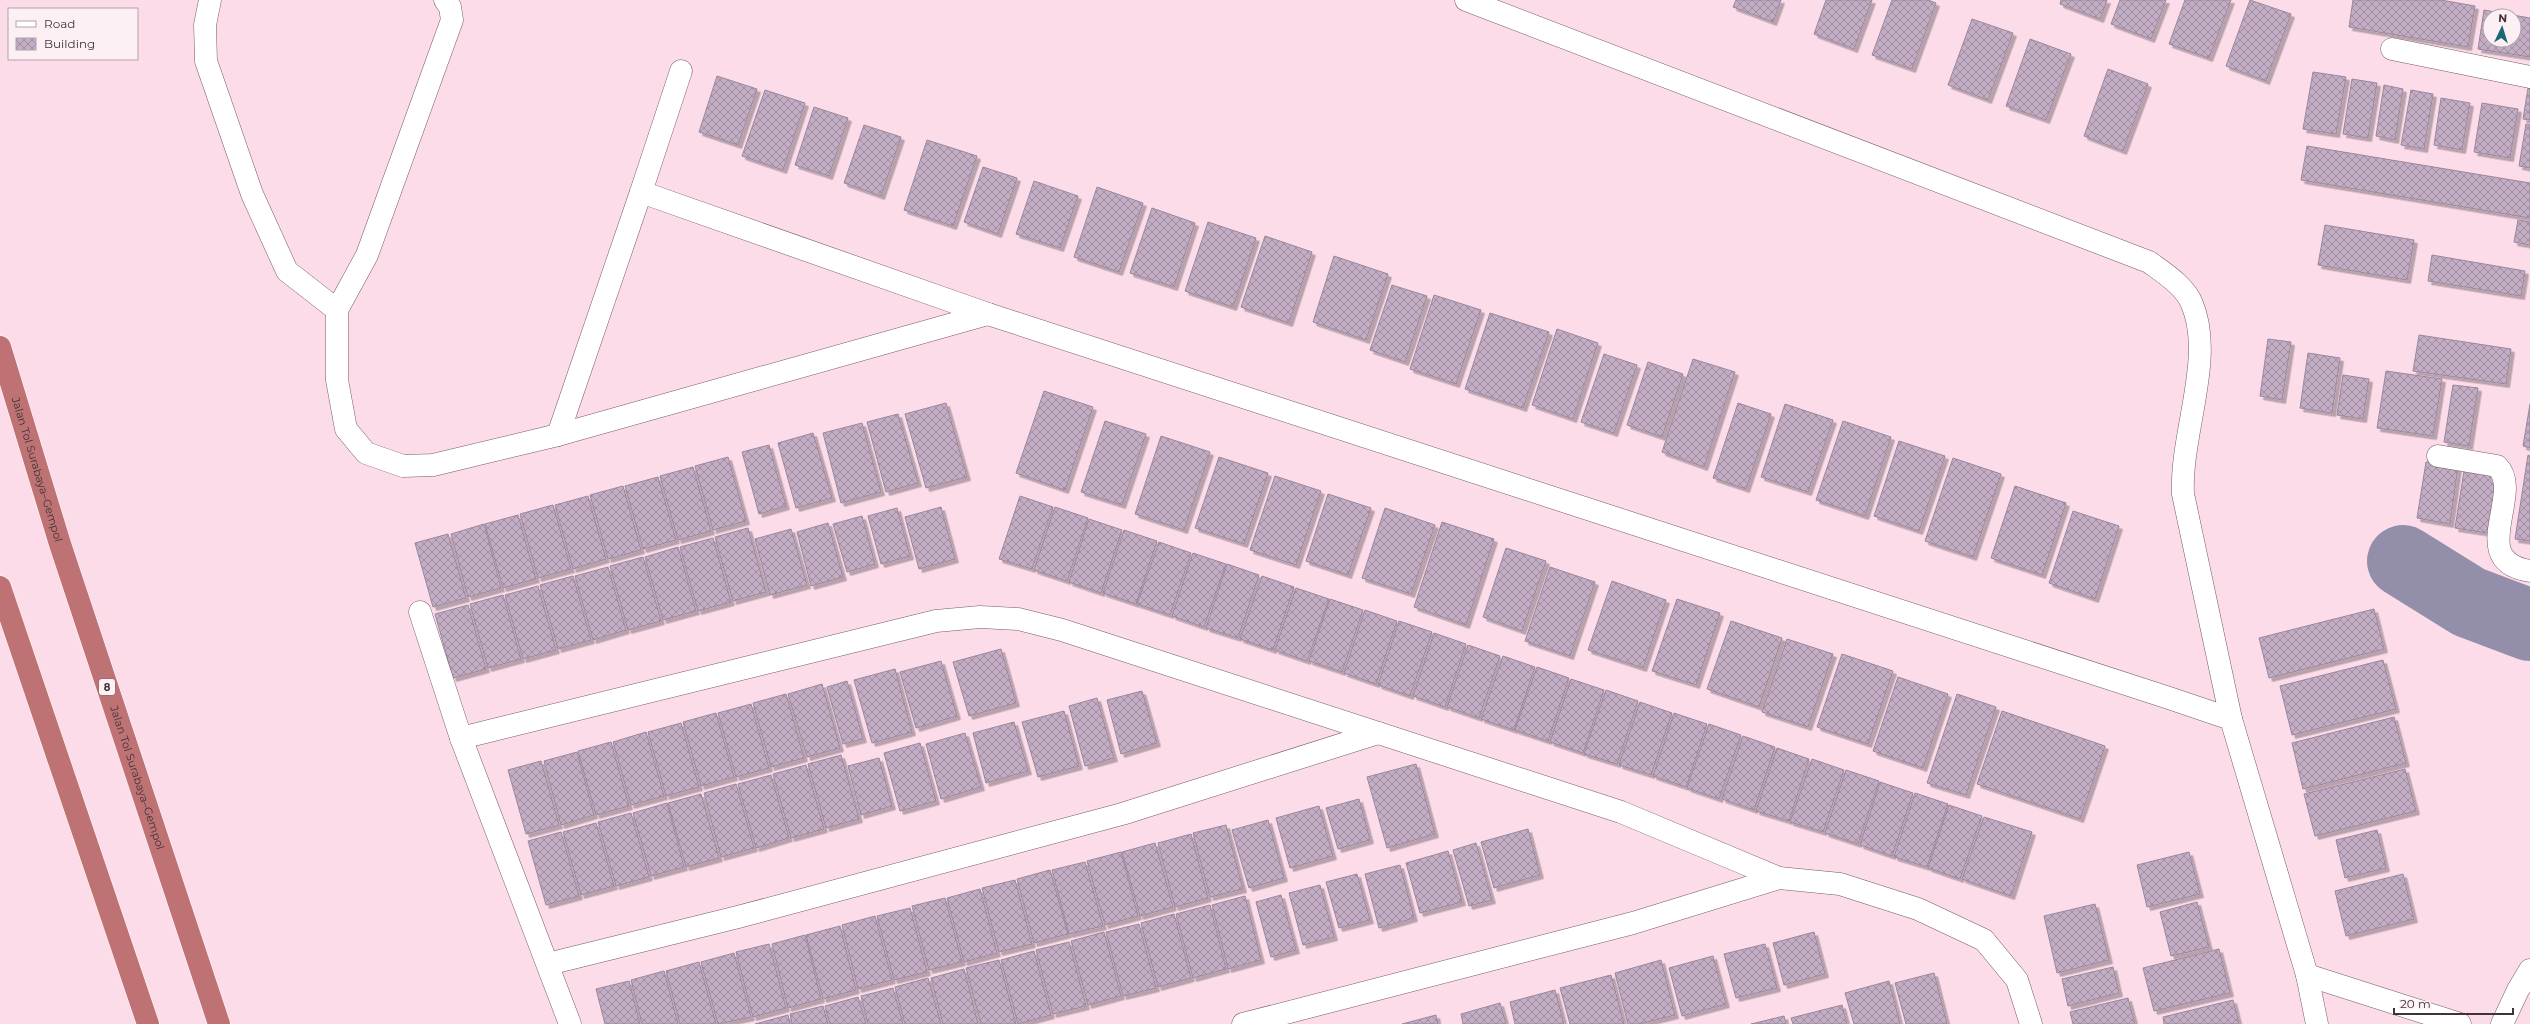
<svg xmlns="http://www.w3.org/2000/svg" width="2530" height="1024" font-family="Montserrat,sans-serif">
  <defs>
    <pattern id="building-cross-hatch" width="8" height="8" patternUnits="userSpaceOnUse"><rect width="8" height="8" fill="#c2adc4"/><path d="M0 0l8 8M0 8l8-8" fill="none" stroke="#9f8da0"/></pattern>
    <filter id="shadow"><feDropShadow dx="3.5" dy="3.5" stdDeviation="0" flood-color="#0004"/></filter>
  </defs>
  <rect width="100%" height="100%" fill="#fcdce9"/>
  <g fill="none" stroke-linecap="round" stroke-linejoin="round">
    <polyline stroke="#938eaa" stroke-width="72" points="2403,561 2469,602 2530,625"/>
  </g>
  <g fill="url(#building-cross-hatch)" stroke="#9a879d" fill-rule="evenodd" filter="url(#shadow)">
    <polygon points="1736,0 1781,0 1773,22 1733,7"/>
    <polygon points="1826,0 1872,0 1854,49 1814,34"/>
    <polygon points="1892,0 1928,0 1936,3 1912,69 1872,55"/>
    <polygon points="2061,0 2107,0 2100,19 2060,4"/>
    <polygon points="2120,0 2166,0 2151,39 2111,24"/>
    <polygon points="2185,0 2231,0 2209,58 2169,44"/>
    <polygon points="2250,0 2291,14 2266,81 2226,66"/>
    <polygon points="2353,0 2441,0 2475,6 2468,47 2349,27"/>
    <path d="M2484 10 2530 18V57L2478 49ZM2490 16H2514V40H2490Z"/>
    <polygon points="1972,19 2013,33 1988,100 1948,85"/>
    <polygon points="2030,39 2071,54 2046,120 2006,106"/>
    <polygon points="2108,69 2148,84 2123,151 2084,136"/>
    <polygon points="2313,72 2346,77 2336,134 2303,129"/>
    <polygon points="717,76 757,89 738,145 699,132"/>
    <polygon points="2352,79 2377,83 2368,138 2343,134"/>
    <polygon points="2529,82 2530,82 2530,120 2523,119"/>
    <polygon points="2384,85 2403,89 2395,140 2376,136"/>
    <polygon points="765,90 805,103 783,170 742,156"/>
    <polygon points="2411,90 2433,94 2424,149 2401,145"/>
    <polygon points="2441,98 2470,103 2462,150 2434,145"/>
    <polygon points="2482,103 2518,109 2510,158 2474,152"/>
    <polygon points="814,107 848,118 829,176 795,165"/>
    <polygon points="2526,124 2530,125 2530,168 2519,166"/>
    <polygon points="864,125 901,137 881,196 844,183"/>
    <polygon points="927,140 977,156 953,226 904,210"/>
    <polygon points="2307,146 2530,183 2530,218 2301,180"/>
    <polygon points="983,167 1017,178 998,234 964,222"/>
    <polygon points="1034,181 1078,196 1060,248 1016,234"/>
    <polygon points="1097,187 1143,203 1119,272 1074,257"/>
    <polygon points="1152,208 1195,223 1174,287 1130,273"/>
    <polygon points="2518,220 2530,222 2530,245 2514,242"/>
    <polygon points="1208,222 1256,238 1233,307 1185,291"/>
    <polygon points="2325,225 2414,240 2407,280 2318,265"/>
    <polygon points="1265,236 1312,252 1289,323 1241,307"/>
    <polygon points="2432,255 2525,271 2521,296 2428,281"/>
    <polygon points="1334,256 1388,274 1366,340 1313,322"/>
    <polygon points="1392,285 1427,296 1405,362 1370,350"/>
    <polygon points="1434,295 1481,310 1456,384 1410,369"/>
    <polygon points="1490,313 1549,332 1523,408 1465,389"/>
    <polygon points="1557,329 1598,343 1573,419 1532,405"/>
    <polygon points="2419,335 2511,349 2506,384 2413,371"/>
    <polygon points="2268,339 2291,342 2282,400 2260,396"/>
    <polygon points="2308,353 2340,358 2332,413 2300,408"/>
    <polygon points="1604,354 1637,365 1614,433 1581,422"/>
    <polygon points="1693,359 1735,372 1704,467 1662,452"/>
    <polygon points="1648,362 1683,374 1662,437 1627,425"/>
    <polygon points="2386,371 2442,379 2433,436 2377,428"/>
    <polygon points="2343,375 2369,379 2363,419 2337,415"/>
    <polygon points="2453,385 2478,388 2469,446 2444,442"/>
    <polygon points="1044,391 1093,407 1065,490 1016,473"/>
    <polygon points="946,403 967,477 926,488 905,414"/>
    <polygon points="1738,403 1771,414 1746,489 1713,478"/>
    <polygon points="1785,404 1833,420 1808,492 1761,477"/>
    <polygon points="2530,404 2530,448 2523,446"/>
    <polygon points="898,414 918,483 886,492 867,422"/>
    <polygon points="1105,421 1146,434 1122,505 1081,492"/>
    <polygon points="1843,421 1891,437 1865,516 1816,500"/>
    <polygon points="862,423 881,492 841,503 823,433"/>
    <polygon points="813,433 832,498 796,508 778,443"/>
    <polygon points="1161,436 1210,452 1184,530 1135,514"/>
    <polygon points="1899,441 1945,456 1919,531 1874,516"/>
    <polygon points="769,445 786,506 759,514 742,452"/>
    <polygon points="2528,455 2530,456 2530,541 2515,539"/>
    <polygon points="728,457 746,521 713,530 695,466"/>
    <polygon points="1219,457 1268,473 1244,544 1195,528"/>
    <polygon points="1953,458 2001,474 1973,557 1925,541"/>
    <polygon points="2426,462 2458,466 2450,524 2417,518"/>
    <polygon points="693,467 711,531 678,540 660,476"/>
    <polygon points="2464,471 2497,476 2488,533 2455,528"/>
    <polygon points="1275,476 1321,491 1296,565 1250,550"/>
    <polygon points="658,477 676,540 643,549 625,486"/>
    <polygon points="623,486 641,550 608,559 590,495"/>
    <polygon points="2015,486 2066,503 2042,575 1991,558"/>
    <polygon points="1328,494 1371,508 1348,575 1306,561"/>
    <polygon points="588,496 606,559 573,569 555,505"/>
    <polygon points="1020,496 1053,507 1032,569 999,559"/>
    <polygon points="553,505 571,569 538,578 520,514"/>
    <polygon points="941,507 955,559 919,569 905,517"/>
    <polygon points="1055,507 1088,518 1067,581 1034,570"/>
    <polygon points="897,508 910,556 881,564 868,516"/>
    <polygon points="1385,508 1435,525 1411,594 1362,578"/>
    <polygon points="2073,511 2119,526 2095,599 2049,583"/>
    <polygon points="518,515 536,579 503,588 485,524"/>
    <polygon points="862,516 875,564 847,572 833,524"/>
    <polygon points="1089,519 1122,530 1101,593 1069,582"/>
    <polygon points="1442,522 1494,539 1466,625 1414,607"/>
    <polygon points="828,523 843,577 811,586 797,532"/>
    <polygon points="484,524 501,588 468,597 451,534"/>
    <polygon points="748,528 766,592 733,601 715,537"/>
    <polygon points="791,529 807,585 770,595 755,539"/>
    <polygon points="1124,530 1157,541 1136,604 1103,593"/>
    <polygon points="448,534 466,598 433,607 415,543"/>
    <polygon points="713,538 731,602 698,611 680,547"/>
    <polygon points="1159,542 1191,553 1170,615 1137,604"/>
    <polygon points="678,547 696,611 663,620 645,557"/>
    <polygon points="1506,548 1546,561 1522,631 1483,617"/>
    <polygon points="1193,553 1226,564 1204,627 1172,616"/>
    <polygon points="643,557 661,621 628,630 610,566"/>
    <polygon points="1227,564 1259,575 1238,638 1206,628"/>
    <polygon points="608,567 626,630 593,640 575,576"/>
    <polygon points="1550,567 1595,582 1570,656 1525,641"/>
    <polygon points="573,576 591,640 558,649 540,585"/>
    <polygon points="1262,576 1294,587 1273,650 1240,639"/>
    <polygon points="1612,581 1666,600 1643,668 1588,650"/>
    <polygon points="538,586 556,650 523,659 505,595"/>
    <polygon points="1296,588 1329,599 1307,661 1275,650"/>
    <polygon points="503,595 521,659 488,668 470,604"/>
    <polygon points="1330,599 1363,610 1342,672 1309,661"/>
    <polygon points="1677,599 1720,613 1696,685 1652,671"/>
    <polygon points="468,605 486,669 453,678 435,614"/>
    <polygon points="2374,609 2384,649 2269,678 2259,638"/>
    <polygon points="1365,610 1397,621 1376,684 1344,673"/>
    <polygon points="1399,621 1432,632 1410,696 1378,685"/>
    <polygon points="1731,621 1782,638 1759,707 1707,689"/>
    <polygon points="1434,633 1466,644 1445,707 1413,696"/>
    <polygon points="1787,639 1833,654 1808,727 1762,712"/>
    <polygon points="1468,645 1500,656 1479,718 1447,707"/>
    <polygon points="1001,649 1016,703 969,716 953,662"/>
    <polygon points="1842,654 1893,671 1868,744 1817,727"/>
    <polygon points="1503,656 1535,667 1514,730 1481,719"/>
    <polygon points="2383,660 2396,709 2292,735 2280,686"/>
    <polygon points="941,661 957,716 916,728 900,672"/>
    <polygon points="1537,667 1569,678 1548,741 1515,730"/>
    <polygon points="895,669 912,732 872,743 854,680"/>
    <polygon points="1898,677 1948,694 1923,768 1873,751"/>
    <polygon points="1571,679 1604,690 1583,753 1550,742"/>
    <polygon points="847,681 863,739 843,744 827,687"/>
    <polygon points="822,684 840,748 807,757 788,694"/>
    <polygon points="1606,690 1638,701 1617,764 1584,754"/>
    <polygon points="1142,691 1157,743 1121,754 1107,700"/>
    <polygon points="786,694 804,758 771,767 753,703"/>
    <polygon points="1957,694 1996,707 1966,795 1927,783"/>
    <polygon points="1097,698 1114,758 1085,766 1069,706"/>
    <polygon points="1640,702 1672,713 1651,775 1619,765"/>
    <polygon points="751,704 769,768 736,777 718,713"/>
    <polygon points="1064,711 1079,766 1038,777 1022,722"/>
    <polygon points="2002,711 2105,746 2080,819 1977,784"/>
    <polygon points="716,713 734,777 701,786 683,722"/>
    <polygon points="1674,713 1707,724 1686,787 1653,776"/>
    <polygon points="2394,717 2406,763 2303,789 2292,743"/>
    <polygon points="1014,722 1028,771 986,783 973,733"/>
    <polygon points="681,723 699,787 666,796 648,732"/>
    <polygon points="1709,724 1741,735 1719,799 1687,788"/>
    <polygon points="646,732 664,796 631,805 613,742"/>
    <polygon points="965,733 981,787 941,799 926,744"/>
    <polygon points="1743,736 1775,747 1754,810 1722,799"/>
    <polygon points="611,742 629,806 596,815 578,751"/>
    <polygon points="920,743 936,801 900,811 884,753"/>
    <polygon points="1777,748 1809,759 1789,821 1756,811"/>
    <polygon points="577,752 594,815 561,825 544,761"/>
    <polygon points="841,755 859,819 826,828 808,764"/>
    <polygon points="879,758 892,806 861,815 848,766"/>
    <polygon points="1812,759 1844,770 1823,832 1790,822"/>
    <polygon points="541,761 559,825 526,834 508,770"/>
    <polygon points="1416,764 1435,834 1387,848 1367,777"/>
    <polygon points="806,765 824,829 791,838 773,774"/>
    <polygon points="2405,769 2416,811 2315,836 2304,794"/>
    <polygon points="1846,770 1879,781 1858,844 1825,833"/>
    <polygon points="771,775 789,838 756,848 738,784"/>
    <polygon points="1880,782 1913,793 1892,856 1860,845"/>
    <polygon points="736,784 754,848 721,857 704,793"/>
    <polygon points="1915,793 1948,804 1927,867 1894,857"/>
    <polygon points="701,794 719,858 686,867 668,803"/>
    <polygon points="1359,799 1370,840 1338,849 1326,808"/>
    <polygon points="667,803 684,867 651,876 633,813"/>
    <polygon points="1949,805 1982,816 1960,879 1928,868"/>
    <polygon points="1319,806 1333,856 1290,868 1276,818"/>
    <polygon points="631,813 649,877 616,886 598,822"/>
    <polygon points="1984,817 2032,832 2011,896 1962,879"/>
    <polygon points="1268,820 1284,878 1249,888 1232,830"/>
    <polygon points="596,823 614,886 581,895 563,832"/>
    <polygon points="1226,825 1243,889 1210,897 1193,833"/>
    <polygon points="1528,829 1540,875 1494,888 1481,842"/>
    <polygon points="2377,830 2386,868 2345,878 2336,840"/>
    <polygon points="561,832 579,896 546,905 528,841"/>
    <polygon points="1191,834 1208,898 1175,907 1158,843"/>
    <polygon points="1155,843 1173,907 1140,916 1122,852"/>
    <polygon points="1476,843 1492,900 1469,906 1453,850"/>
    <polygon points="1448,851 1462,902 1420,913 1406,863"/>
    <polygon points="1121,852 1138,916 1105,925 1087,861"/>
    <polygon points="2189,852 2200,894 2147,907 2137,865"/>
    <polygon points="1085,862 1103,926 1069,934 1052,870"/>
    <polygon points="1400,865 1414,918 1379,928 1365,874"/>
    <polygon points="1050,870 1068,934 1034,943 1017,879"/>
    <polygon points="1357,874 1370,920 1339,928 1326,882"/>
    <polygon points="2403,874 2414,919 2346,936 2335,891"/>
    <polygon points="1015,880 1032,944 999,952 982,888"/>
    <polygon points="1320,885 1334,937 1303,945 1289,893"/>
    <polygon points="980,889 997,953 964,962 947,898"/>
    <polygon points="1281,895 1296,950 1271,957 1256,902"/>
    <polygon points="1245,896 1261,960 1228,969 1212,905"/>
    <polygon points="945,898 962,962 929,970 912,906"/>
    <polygon points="2197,902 2209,947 2171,956 2160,912"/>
    <polygon points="2095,904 2109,960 2057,973 2044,916"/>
    <polygon points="1210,905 1226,969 1193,978 1176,914"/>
    <polygon points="910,908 927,972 894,980 877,916"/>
    <polygon points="1174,914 1191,978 1158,987 1141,923"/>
    <polygon points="875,916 892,980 858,989 842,925"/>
    <polygon points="1139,924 1156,988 1123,996 1106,932"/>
    <polygon points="840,926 856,990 823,999 806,935"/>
    <polygon points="1104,932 1121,996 1088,1005 1071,941"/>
    <polygon points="1814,932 1825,974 1784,985 1773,943"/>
    <polygon points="805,935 821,999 788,1008 772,944"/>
    <polygon points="1069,942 1086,1006 1053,1014 1036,950"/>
    <polygon points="769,944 786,1008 753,1017 736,952"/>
    <polygon points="1765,944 1777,988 1736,998 1724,954"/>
    <polygon points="2219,949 2230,993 2154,1011 2143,968"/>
    <polygon points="1034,951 1051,1015 1018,1024 1001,960"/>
    <polygon points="734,953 751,1017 718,1024 701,962"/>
    <polygon points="1713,956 1726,1004 1682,1016 1669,968"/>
    <polygon points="999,960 1016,1024 981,1024 966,968"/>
    <polygon points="1661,960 1675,1015 1639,1024 1628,1024 1615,973"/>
    <polygon points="699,962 716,1024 680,1024 666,971"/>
    <polygon points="2113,967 2119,993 2068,1006 2062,979"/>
    <polygon points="964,969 978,1024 943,1024 931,978"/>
    <polygon points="664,971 678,1024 642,1024 631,980"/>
    <polygon points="1934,973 1947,1024 1906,1024 1895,983"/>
    <polygon points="1611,975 1624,1024 1570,1024 1560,988"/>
    <polygon points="928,978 941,1024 905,1024 895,987"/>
    <polygon points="629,981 640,1024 605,1024 596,989"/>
    <polygon points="1889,981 1900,1024 1854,1024 1845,993"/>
    <polygon points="893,988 903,1024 868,1024 861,996"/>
    <polygon points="1555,990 1564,1024 1515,1024 1510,1002"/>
    <polygon points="858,997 866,1024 830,1024 825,1006"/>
    <polygon points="2128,998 2135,1024 2073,1024 2070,1012"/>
    <polygon points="2233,1000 2239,1024 2164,1024 2163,1017"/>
    <polygon points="1500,1003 1506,1024 1463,1024 1461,1014"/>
    <polygon points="1842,1005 1847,1024 1793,1024 1791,1018"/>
    <polygon points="823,1006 828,1024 792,1024 790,1014"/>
    <polygon points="788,1015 790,1024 755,1024"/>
    <polygon points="1436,1015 1438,1024 1402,1024"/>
    <polygon points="1784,1016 1786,1024 1751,1024"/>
  </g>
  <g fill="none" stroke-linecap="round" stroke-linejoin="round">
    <defs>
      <g id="minor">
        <polyline points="210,0 205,25 206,61 252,194 287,271 337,310"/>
        <polyline points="445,0 450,7 452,20 367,255 337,310 337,380 346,429 366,453 403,466 433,465 558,435 988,314"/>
        <path d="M1466 0 2149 262C2164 273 2185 286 2192 304 2215 358 2180 434 2183 494L2231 719"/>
        <polyline points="2392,49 2530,77"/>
        <polyline points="641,192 681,71"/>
        <polyline points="558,435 641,192 988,314 2169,698 2231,719 2307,975 2317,1024"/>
        <path d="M2438 456 2497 466C2525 493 2465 561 2530 571"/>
        <polyline points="420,612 461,738 570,1024"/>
        <polyline points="461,738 936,621 980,617 1018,619 1062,630 1621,812 1779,878 1840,884 1918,909 1984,940 2017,980 2031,1024"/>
        <polyline points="548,964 738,917 1122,814 1378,733"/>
        <polyline points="2307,975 2460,1024"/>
        <polyline points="1243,1024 1633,923 1779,878"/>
        <polyline points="2502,1024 2518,990 2530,970"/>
      </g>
      <g id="highway">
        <path id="s1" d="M0 347 60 544 219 1024"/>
        <polyline points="0,587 148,1024"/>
      </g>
    </defs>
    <use href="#minor" stroke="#765b67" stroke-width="23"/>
    <use href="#highway" stroke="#fff" stroke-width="23"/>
    <use href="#minor" stroke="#fff" stroke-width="22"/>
    <use href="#highway" stroke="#bf7273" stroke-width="22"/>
  </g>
  <g text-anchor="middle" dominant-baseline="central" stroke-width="4" stroke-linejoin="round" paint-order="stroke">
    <rect fill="#fcf0f5" stroke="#786c71" stroke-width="1" x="99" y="679" width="16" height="16" rx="3"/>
    <g font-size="10" font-weight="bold" fill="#3f3338">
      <text x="107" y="687">8</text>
    </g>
    <g font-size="11" fill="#3f3338" stroke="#fcf0f5">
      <text stroke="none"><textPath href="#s1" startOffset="128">Jalan Tol Surabaya–Gempol</textPath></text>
      <text stroke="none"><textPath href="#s1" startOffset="452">Jalan Tol Surabaya–Gempol</textPath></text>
    </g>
  </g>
  <rect x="8" y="8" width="130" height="52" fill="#fcf0f5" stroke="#b0a4a9"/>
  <rect x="16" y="21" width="20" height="6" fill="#ffffff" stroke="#b0a4a9"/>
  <text x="44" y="28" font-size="12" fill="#3f3338">Road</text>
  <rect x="16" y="38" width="20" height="12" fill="url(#building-cross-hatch)" stroke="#b0a4a9"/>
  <text x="44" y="48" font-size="12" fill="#3f3338">Building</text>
  <g transform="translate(2502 28) rotate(4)"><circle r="19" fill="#fcf0f5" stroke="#b0a4a9"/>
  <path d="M0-3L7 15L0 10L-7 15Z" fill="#1e6873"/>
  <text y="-6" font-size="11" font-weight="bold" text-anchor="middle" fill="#3f3338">N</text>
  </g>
  <path d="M2394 1008v6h119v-6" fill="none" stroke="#3f3338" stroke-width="2"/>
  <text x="2400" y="1008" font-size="12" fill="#3f3338" stroke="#fcf0f5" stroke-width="3" paint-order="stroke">20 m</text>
</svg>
